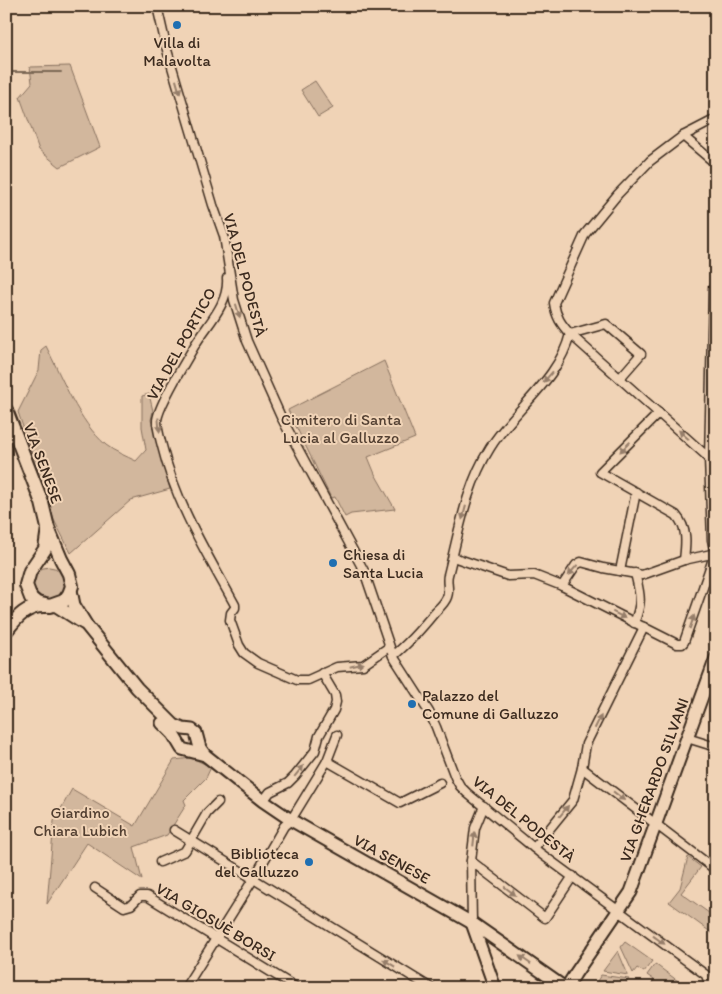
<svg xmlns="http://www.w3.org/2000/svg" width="722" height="994" font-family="Itim,sans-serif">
  <rect width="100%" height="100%" fill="#f0d3b6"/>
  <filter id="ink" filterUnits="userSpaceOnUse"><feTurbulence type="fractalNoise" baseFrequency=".02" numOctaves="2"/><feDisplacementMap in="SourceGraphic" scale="10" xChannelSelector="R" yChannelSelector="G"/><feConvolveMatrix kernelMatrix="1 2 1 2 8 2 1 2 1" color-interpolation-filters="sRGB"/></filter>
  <g filter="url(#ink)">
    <g fill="#d2b79d" stroke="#86705e">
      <polygon points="70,66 100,147 60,167 39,150 20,97 32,83 30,67"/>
      <polygon points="315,81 333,108 318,117 301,90"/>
      <path d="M46 346C62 378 79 422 106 445 115 452 126 456 136 461L146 450 142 427V396L149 394 153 411 151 420 170 489 131 500 71 553 54 520 18 412 39 370 41 350Z"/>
      <polygon points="384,361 415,438 368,457 375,474 395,509 351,514 345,517 335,497 331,498 288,410"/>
      <circle cx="49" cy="583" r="16"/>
      <polygon points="192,758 211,767 206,778 184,800 186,805 167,835 134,847 142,880 87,843 47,904 54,821 72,789 135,826 174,760"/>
      <polygon points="688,857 701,867 681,893 716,918 716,936 669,902 680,888"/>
      <polygon points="625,942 652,961 644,972 637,968 633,973 621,947"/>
      <polygon points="618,951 628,975 603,971"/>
      <polygon points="655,964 682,984 679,988 650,986 654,980 647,975"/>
      <polygon points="601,975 629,979 625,985 629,988 606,988 597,981"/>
    </g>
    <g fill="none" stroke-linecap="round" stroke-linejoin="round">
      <polyline stroke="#7c6755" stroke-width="2" points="6,72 61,72"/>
      <defs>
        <g id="street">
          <polyline points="157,6 167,50 213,205 224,236 234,300 247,341 281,417 364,571 393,656 429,712 436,727 455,777 460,786 467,793 540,853 706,975 709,984 707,988"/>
          <polyline points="683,136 716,164"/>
          <path d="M227 278C229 305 207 324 195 345 186 361 159 404 157 420 157 429 160 438 162 446 176 504 207 554 235 605V608L231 613 230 620 239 645 244 653 258 663 297 680H308L337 667 363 665 389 647"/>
          <polyline points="570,334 606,324 641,354 620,378"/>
          <path d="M659 413 600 472 676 515C688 529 686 543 684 560"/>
          <path d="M709 458 570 334C561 324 556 317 554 303L585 234 618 194 650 161 683 136 716 119"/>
          <polyline points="453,557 508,576 534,575 562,586 677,644 682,644 684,642 715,553 712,540 709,458 713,288 716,284"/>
          <polyline points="620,571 636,492"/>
          <polyline points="562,586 576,565 581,562 603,568 642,575 684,560 716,553"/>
          <path d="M634 623C643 602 640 594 635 573"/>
          <path d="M393 656C409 643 422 628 435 612 439 608 445 603 447 597 450 590 446 582 448 575 459 532 466 486 490 448 514 409 559 380 570 334"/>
          <polyline points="687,738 716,747"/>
          <polyline points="327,761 400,803 440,783"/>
          <polyline points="582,768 716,870"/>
          <polyline points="263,801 270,792 288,783 295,776 315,751 319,736 334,710 336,702 335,695 322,673"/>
          <polyline points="174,830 431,988"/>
          <polyline points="534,848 573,800 582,768 586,744 644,627"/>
          <polyline points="471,861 545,918 573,876"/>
          <polyline points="160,862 185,851 207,813 218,802"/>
          <polyline points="95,888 124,907 131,905 140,896 147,896 297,988"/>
          <polyline points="472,923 471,861 475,828 484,806"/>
          <polyline points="185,988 254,878 284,826 291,820 327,761 337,735"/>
          <polyline points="483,988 493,983"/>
        </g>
        <g id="secondary">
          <polyline points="71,590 74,605 87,626 137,688 174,725 183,729 192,730 196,733 200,748 205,755 263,801 291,820 472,923 565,988"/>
          <polyline points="55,605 83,623"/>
          <polyline points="162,723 173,734 182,749 205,755"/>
          <polyline points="472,923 495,988"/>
          <polyline points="570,988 570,982 575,974 631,892 716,658"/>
        </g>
        <g id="primary">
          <polyline points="6,410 42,503 48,528 45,549 30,571 26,585 31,598 37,603 50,606 64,601 69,594 72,586 69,574 61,559 48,528"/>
          <path d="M6 631C17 617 27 605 46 606"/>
        </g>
      </defs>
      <use href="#street" stroke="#3b2a1e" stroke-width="11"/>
      <use href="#secondary" stroke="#3b2a1e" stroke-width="15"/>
      <use href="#primary" stroke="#3b2a1e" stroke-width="16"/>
      <use href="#street" stroke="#f0d3b6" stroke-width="8"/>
      <use href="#secondary" stroke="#f0d3b6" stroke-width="11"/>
      <use href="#primary" stroke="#f0d3b6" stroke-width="12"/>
    </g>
    <defs><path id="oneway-solid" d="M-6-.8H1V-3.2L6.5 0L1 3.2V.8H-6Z" transform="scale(1.25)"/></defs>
    <g fill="#967e6a">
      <use href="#oneway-solid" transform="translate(178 87) rotate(74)"/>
      <use href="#oneway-solid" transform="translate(238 311) rotate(73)"/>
      <use href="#oneway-solid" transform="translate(548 377) rotate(131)"/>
      <use href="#oneway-solid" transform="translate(159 425) rotate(85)"/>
      <use href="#oneway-solid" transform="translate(684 435) rotate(-138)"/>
      <use href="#oneway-solid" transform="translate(625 447) rotate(135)"/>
      <use href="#oneway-solid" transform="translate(464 513) rotate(105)"/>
      <use href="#oneway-solid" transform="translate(573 570) rotate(131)"/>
      <use href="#oneway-solid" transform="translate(619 615) rotate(27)"/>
      <use href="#oneway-solid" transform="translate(692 622) rotate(-71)"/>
      <use href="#oneway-solid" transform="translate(357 665) rotate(-13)"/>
      <use href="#oneway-solid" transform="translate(598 722) rotate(-64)"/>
      <use href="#oneway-solid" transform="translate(299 771) rotate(-51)"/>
      <use href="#oneway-solid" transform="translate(619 796) rotate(38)"/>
      <use href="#oneway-solid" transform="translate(564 811) rotate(-51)"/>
      <use href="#oneway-solid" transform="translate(474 839) rotate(-84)"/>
      <use href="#oneway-solid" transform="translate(510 891) rotate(37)"/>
      <use href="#oneway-solid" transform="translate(659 940) rotate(36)"/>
      <use href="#oneway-solid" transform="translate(525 960) rotate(-145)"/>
      <use href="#oneway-solid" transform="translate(389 963) rotate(-149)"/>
    </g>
  </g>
  <g fill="#1f6fb2" stroke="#f0d3b6" stroke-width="2">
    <circle cx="177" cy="25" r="5"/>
    <circle cx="333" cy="563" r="5"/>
    <circle cx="412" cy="704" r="5"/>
    <circle cx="309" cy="862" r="5"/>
  </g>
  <g text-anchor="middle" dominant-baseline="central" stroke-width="4" stroke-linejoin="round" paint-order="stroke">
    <g font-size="16" fill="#3b2a1e" stroke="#f0d3b6" text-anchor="start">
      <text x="177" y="42" text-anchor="middle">Villa di<tspan x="177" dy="18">Malavolta</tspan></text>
      <text x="343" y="554">Chiesa di<tspan x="343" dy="18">Santa Lucia</tspan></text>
      <text x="422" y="695">Palazzo del<tspan x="422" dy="18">Comune di Galluzzo</tspan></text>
      <text x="299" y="853" text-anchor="end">Biblioteca<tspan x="299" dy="18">del Galluzzo</tspan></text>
    </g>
    <g font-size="16" fill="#3b2a1e" stroke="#f0d3b6">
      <text transform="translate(245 275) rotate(75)">VIA DEL PODESTÀ</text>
      <text transform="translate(181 344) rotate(-61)">VIA DEL PORTICO</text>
      <text transform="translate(43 463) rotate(70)">VIA SENESE</text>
      <text transform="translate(654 780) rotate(-70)">VIA GHERARDO SILVANI</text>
      <text transform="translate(524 819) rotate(39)">VIA DEL PODESTÀ</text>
      <text transform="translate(392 859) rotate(29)">VIA SENESE</text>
      <text transform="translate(216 922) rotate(31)">VIA GIOSUÈ BORSI</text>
    </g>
    <g font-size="16" fill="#523f31" stroke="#f0d3b6">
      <text x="341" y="419">Cimitero di Santa<tspan x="341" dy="18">Lucia al Galluzzo</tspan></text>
      <text x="80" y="812">Giardino<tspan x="80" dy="18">Chiara Lubich</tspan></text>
    </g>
  </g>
  <rect width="722" height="994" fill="none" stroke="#f0d3b6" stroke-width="25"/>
  <rect x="12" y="12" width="697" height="969" fill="none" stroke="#3b2a1e" stroke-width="2" filter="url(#ink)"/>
</svg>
